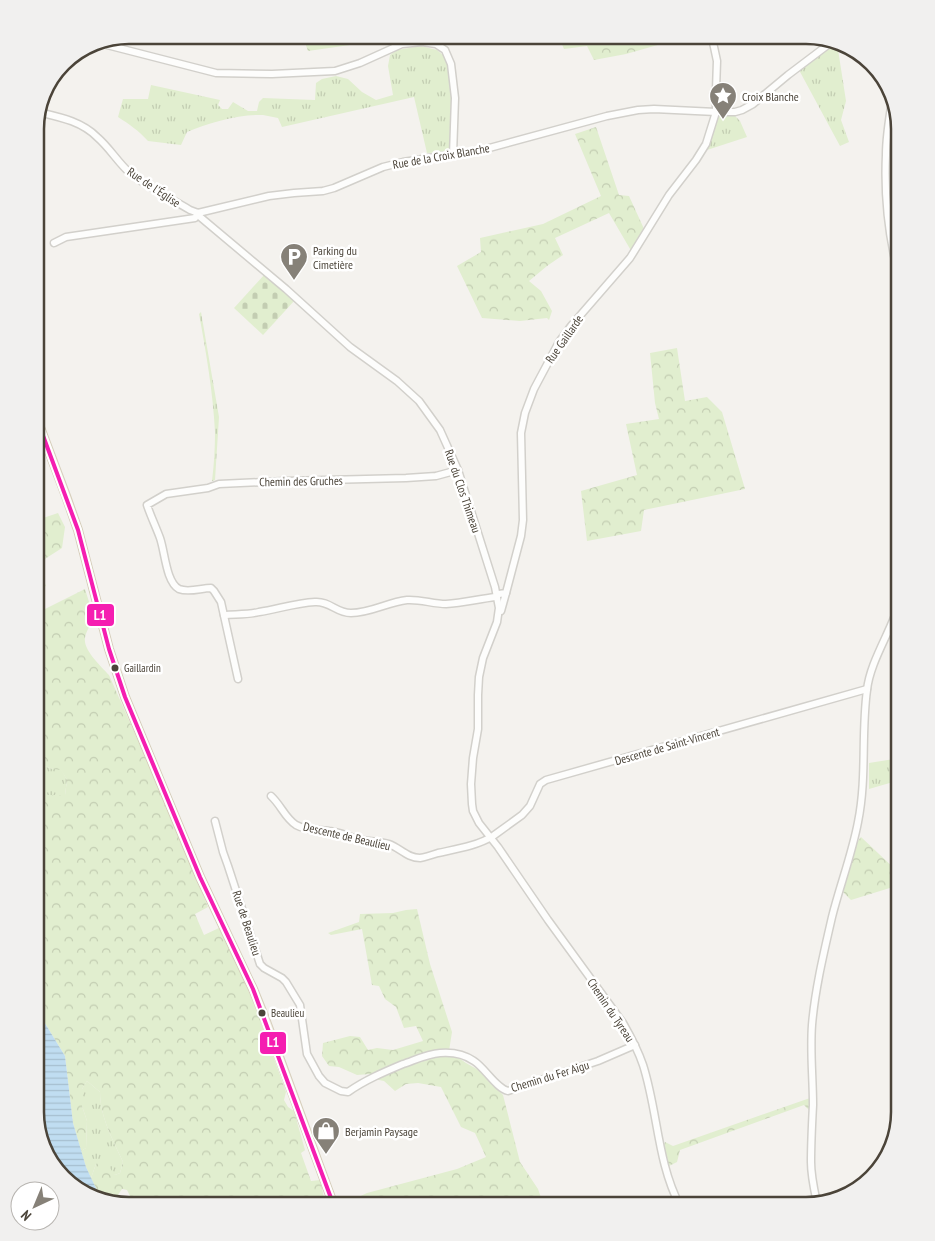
<svg xmlns="http://www.w3.org/2000/svg" width="935" height="1241" font-family="'PT Sans Narrow',sans-serif">
  <defs>
    <pattern id="grass-tufts" width="24" height="20" patternUnits="userSpaceOnUse" patternTransform="scale(1.25)"><rect width="24" height="20" fill="#e1eecf"/><path d="M3 7l-1-3M5 7V3M7 7l1-3M15 17l-1-3M17 17v-4M19 17l1-3" fill="none" stroke="#c3cdb2"/></pattern>
    <pattern id="forest-crowns" width="20" height="18" patternUnits="userSpaceOnUse" patternTransform="scale(1.25)"><rect width="20" height="18" fill="#e1eecf"/><path d="M2 6a3 3 0 1 1 6 0M12 15a3 3 0 1 1 6 0" fill="none" stroke="#c3cdb2"/></pattern>
    <pattern id="cemetery-stones" width="16" height="16" patternUnits="userSpaceOnUse" patternTransform="scale(1.25)"><rect width="16" height="16" fill="#e1eecf"/><path d="M2 7V4a2 2 0 0 1 4 0v3zM10 15v-3a2 2 0 0 1 4 0v3z" fill="#c3cdb2"/></pattern>
    <pattern id="water-rules" width="6" height="5" patternUnits="userSpaceOnUse" patternTransform="scale(1.25)"><rect width="6" height="5" fill="#c0ddf1"/><path d="M0 2.5h6" fill="none" stroke="#a6bfcf"/></pattern>
  </defs>
  <rect width="100%" height="100%" fill="#f4f2ee"/>
  <g fill="url(#grass-tufts)">
    <polygon points="837,43 846,101 841,120 849,142 840,146 799,70"/>
    <path d="M421 46 437 50 444 56 448 64 452 96 451 146 445 152 427 153 414 97 282 127 278 118C273 117 268 116 263 115 240 114 208 123 187 132L181 145 148 141C139 131 129 124 118 117L123 99H148L151 85 220 100 218 105 222 109H228L233 102 248 111H257L259 102 263 98 315 100 316 83 322 79 336 76 348 79 362 92 376 100 393 95 388 66 390 55 397 50Z"/>
    <polygon points="733,114 740,121 747,137 707,150 706,149 717,119 721,115"/>
    <path d="M201 312 219 417 215 480 212 481C214 465 215 448 215 432 213 392 206 352 199 314Z"/>
    <polygon points="35,754 41,765 53,769 61,769 67,780 65,795 35,795"/>
    <polygon points="900,758 900,780 869,789 869,763"/>
    <path d="M87 1081 100 1092C100 1117 113 1140 123 1162L120 1173 115 1175 96 1164 91 1178 86 1167 81 1151 86 1148 87 1121 82 1106V1089Z"/>
  </g>
  <g fill="url(#forest-crowns)">
    <polygon points="300,35 379,35 364,43 308,51 303,37"/>
    <polygon points="558,35 693,35 626,54 594,60 587,46 564,49"/>
    <polygon points="596,127 619,195 629,196 645,231 633,254 609,213 555,238 563,255 547,266 529,281 541,291 552,311 549,320 547,318 520,321 482,318 457,266 481,252 480,238 543,224 601,196 575,134"/>
    <polygon points="677,348 685,401 707,397 722,412 745,489 644,510 641,531 587,541 581,491 637,475 626,424 659,419 655,403 650,353"/>
    <polygon points="58,513 65,527 62,548 37,564 46,586 35,591 35,515 40,519"/>
    <path d="M85 589 94 618C91 624 86 631 85 638 83 650 101 666 109 675L166 804 208 907 195 914 204 935 219 928 242 976 257 1011 286 1092 284 1100 288 1107 294 1111 305 1150 301 1153 311 1181 320 1180 326 1206H135L127 1190 122 1189 113 1202 101 1199 91 1178 96 1164 104 1160 115 1175 120 1173 123 1162C113 1140 100 1117 100 1092L87 1081 82 1089V1106L87 1121 86 1148 81 1151 73 1123 65 1056 35 1007V795H65L67 780 61 770 53 769 41 765 35 754V611L45 609Z"/>
    <polygon points="861,837 897,871 900,877 900,881 893,887 851,900 843,892 857,842"/>
    <polygon points="417,909 430,964 452,1032 449,1051 466,1063 482,1072 503,1095 520,1162 538,1189 544,1206 339,1206 367,1193 457,1169 486,1157 475,1133 461,1127 441,1087 418,1083 406,1084 395,1091 384,1081 374,1079 370,1074 357,1075 339,1067 329,1066 322,1056 323,1043 350,1036 360,1037 368,1050 377,1048 393,1050 423,1041 416,1026 404,1028 396,1007 385,999 379,986 372,985 362,929 331,935 328,933 359,922 360,914 393,913 406,910"/>
    <path d="M810 1098V1111L804 1105 680 1150 677 1162 669 1166C666 1159 661 1149 665 1142L673 1146Z"/>
  </g>
  <polygon fill="url(#cemetery-stones)" points="265,274 295,300 263,335 234,308"/>
  <polygon fill="url(#water-rules)" points="35,1007 65,1056 73,1123 86,1167 101,1199 82,1194 51,1164 35,1112"/>
  <g fill="none" stroke-linecap="round" stroke-linejoin="round">
    <defs>
      <g id="minor">
        <polyline points="103,44 216,73 272,74 335,71 360,63 402,44 422,42 436,44 445,50 451,64 455,98 453,155"/>
        <path d="M892 101C889 119 886 137 886 155 884 197 889 240 900 281"/>
        <path d="M38 112C59 117 81 121 97 137 110 148 118 163 131 174 149 188 170 198 190 210L198 213"/>
        <path d="M198 213 199 216 286 289 350 347 397 381 419 401 440 430 458 470 495 587 499 608 497 622 483 658 479 677 478 695V729L473 758 471 784 472 804 473 811 479 823 498 847 548 920 623 1023C631 1037 638 1050 643 1065 658 1112 657 1162 680 1206"/>
        <polyline points="198,213 269,196 294,193 323,191 334,188 383,167 403,162 482,150 607,116 638,110 654,109 716,112 735,112 742,110 753,104 788,75 833,41"/>
        <polyline points="54,243 66,237 195,218 198,213"/>
        <polyline points="501,611 506,593"/>
        <path d="M224 615C236 614 247 615 259 612 278 609 296 603 315 602 330 601 336 613 351 613 371 613 388 602 407 600 420 599 433 604 446 604 462 603 479 599 495 597L499 594 506 593 521 536 523 520 521 433 525 413 534 389 559 342 571 326 630 258 669 195 696 160 706 144 716 112V90L717 61 714 47 711 35"/>
        <path d="M238 679 221 602 214 591 211 588C201 588 189 593 179 589 166 582 165 552 160 538 156 527 151 517 147 505L166 494 208 488 219 484 286 481 406 478 436 476 458 470"/>
        <path d="M271 796C281 805 285 818 296 825 307 831 318 829 329 831 340 832 349 837 359 839 368 842 379 841 389 844 400 848 407 858 420 858 426 857 432 855 438 853 456 849 477 846 493 836L522 815 530 806 540 784 546 780 867 689"/>
        <path d="M215 821 223 852 228 866 260 964 264 968 282 978 286 982 300 1005 307 1054 319 1076 325 1083 341 1091 348 1092C365 1080 384 1072 403 1064 415 1060 427 1054 440 1053 452 1052 464 1054 474 1061 485 1068 496 1088 508 1091L598 1061 635 1045"/>
        <path d="M817 1203C814 1189 811 1176 811 1162 811 1143 812 1124 813 1105 813 1078 810 1052 812 1025 815 989 824 952 832 917 840 885 852 854 858 822 867 778 861 734 867 690 870 661 892 630 900 601"/>
      </g>
      <polyline id="major" points="35,414 66,496 78,530 109,649 125,697 200,877 253,989 264,1016 334,1206"/>
    </defs>
    <use href="#minor" stroke="#d2d0cb" stroke-width="9"/>
    <use href="#major" stroke="#d6cebb" stroke-width="10"/>
    <use href="#minor" stroke="#fdfdfc" stroke-width="6"/>
    <use href="#major" stroke="#f2efe6" stroke-width="8"/>
    <defs>
      <polyline id="bus-1" points="35,414 78,530 109,649 125,697 200,877 253,989 334,1206"/>
    </defs>
    <use href="#bus-1" stroke="#fff" stroke-width="8"/>
    <use href="#bus-1" stroke="#f51eb1" stroke-width="4"/>
  </g>
  <defs>
    <symbol id="sight-pin" viewBox="-11 -11 22 30"><path d="M0 17L-7.5 6A9.5 9.5 0 1 1 7.5 6Z" fill="#868178" stroke="#fff"/><path d="M0-6L1.8-2.2L6-1.7L2.9 1.2L3.7 5.4L0 3.3L-3.7 5.4L-2.9 1.2L-6-1.7L-1.8-2.2Z" fill="#fff"/></symbol>
    <symbol id="parking-pin" viewBox="-11 -11 22 30"><path d="M0 17L-7.5 6A9.5 9.5 0 1 1 7.5 6Z" fill="#868178" stroke="#fff"/><path d="M-3.5-5.5H1a3.5 3.5 0 0 1 0 7H-1V5.5H-3.5ZM-1-3.4V-.6H.8a1.4 1.4 0 0 0 0-2.8Z" fill="#fff"/></symbol>
    <symbol id="shop-pin" viewBox="-11 -11 22 30"><path d="M0 17L-7.5 6A9.5 9.5 0 1 1 7.5 6Z" fill="#868178" stroke="#fff"/><path d="M-5-2.5h2.3a2.7 3.5 0 0 1 5.4 0H5L5.5 6h-11ZM-1.5-2.5h3a1.5 2.3 0 0 0-3 0Z" fill="#fff"/></symbol>
  </defs>
  <g fill-rule="evenodd">
    <use href="#sight-pin" x="707" y="80" width="32" height="43"/>
    <use href="#parking-pin" x="278" y="241" width="32" height="43"/>
    <use href="#shop-pin" x="310" y="1115" width="32" height="43"/>
  </g>
  <g fill="#4b4439" stroke="#fff" stroke-width="2">
    <circle cx="115" cy="668" r="4.5"/>
    <circle cx="262" cy="1013" r="4.5"/>
  </g>
  <g text-anchor="middle" dominant-baseline="central" stroke-width="5" stroke-linejoin="round" paint-order="stroke">
    <g font-size="11" fill="#4b4439" stroke="#fff" text-anchor="start">
      <text x="124" y="668">Gaillardin</text>
      <text x="271" y="1013">Beaulieu</text>
    </g>
    <g font-size="12" fill="#4b4439" stroke="#fff" text-anchor="start">
      <text x="742" y="96">Croix Blanche</text>
      <text x="313" y="250">Parking du<tspan x="313" dy="14">Cimetière</tspan></text>
      <text x="345" y="1131">Berjamin Paysage</text>
    </g>
    <g font-size="12" fill="#4b4439" stroke="#fff">
      <text transform="translate(441 156) rotate(-10)">Rue de la Croix Blanche</text>
      <text transform="translate(154 187) rotate(34)">Rue de l'Église</text>
      <text transform="translate(564 339) rotate(-55)">Rue Gaillarde</text>
      <text transform="translate(301 481) rotate(-1)">Chemin des Gruches</text>
      <text transform="translate(463 491) rotate(71)">Rue du Clos Thimeau</text>
      <text transform="translate(667 746) rotate(-16)">Descente de Saint-Vincent</text>
      <text transform="translate(347 836) rotate(13)">Descente de Beaulieu</text>
      <text transform="translate(247 923) rotate(72)">Rue de Beaulieu</text>
      <text transform="translate(611 1010) rotate(56)">Chemin du Tyreau</text>
      <text transform="translate(550 1076) rotate(-17)">Chemin du Fer Aigu</text>
    </g>
  </g>
  <path d="M0 0H935V1241H0ZM129 44H806A85 85 0 0 1 891 129V1112A85 85 0 0 1 806 1197H129A85 85 0 0 1 44 1112V129A85 85 0 0 1 129 44Z" fill="#f1f0ef" fill-rule="evenodd"/>
  <path fill="none" stroke="#4b4439" stroke-width="2.5" d="M129 44H806A85 85 0 0 1 891 129V1112A85 85 0 0 1 806 1197H129A85 85 0 0 1 44 1112V129A85 85 0 0 1 129 44Z"/>
  <g stroke="#fff" stroke-width="2">
    <rect x="86" y="603" width="29" height="24" rx="5" fill="#f51eb1"/>
    <rect x="259" y="1031" width="28" height="24" rx="5" fill="#f51eb1"/>
  </g>
  <g font-size="14" text-anchor="middle" font-weight="bold" fill="#fff">
    <text x="100" y="620">L1</text>
    <text x="273" y="1047">L1</text>
  </g>
  <g transform="translate(35 1206) rotate(224)"><circle r="24" fill="#ffffff" stroke="#b7b4b0"/>
  <path d="M0-4L9 19L0 12L-9 19Z" fill="#868178"/>
  <text y="-8" font-size="14" font-weight="bold" text-anchor="middle" fill="#4b4439">N</text>
  </g>
</svg>
